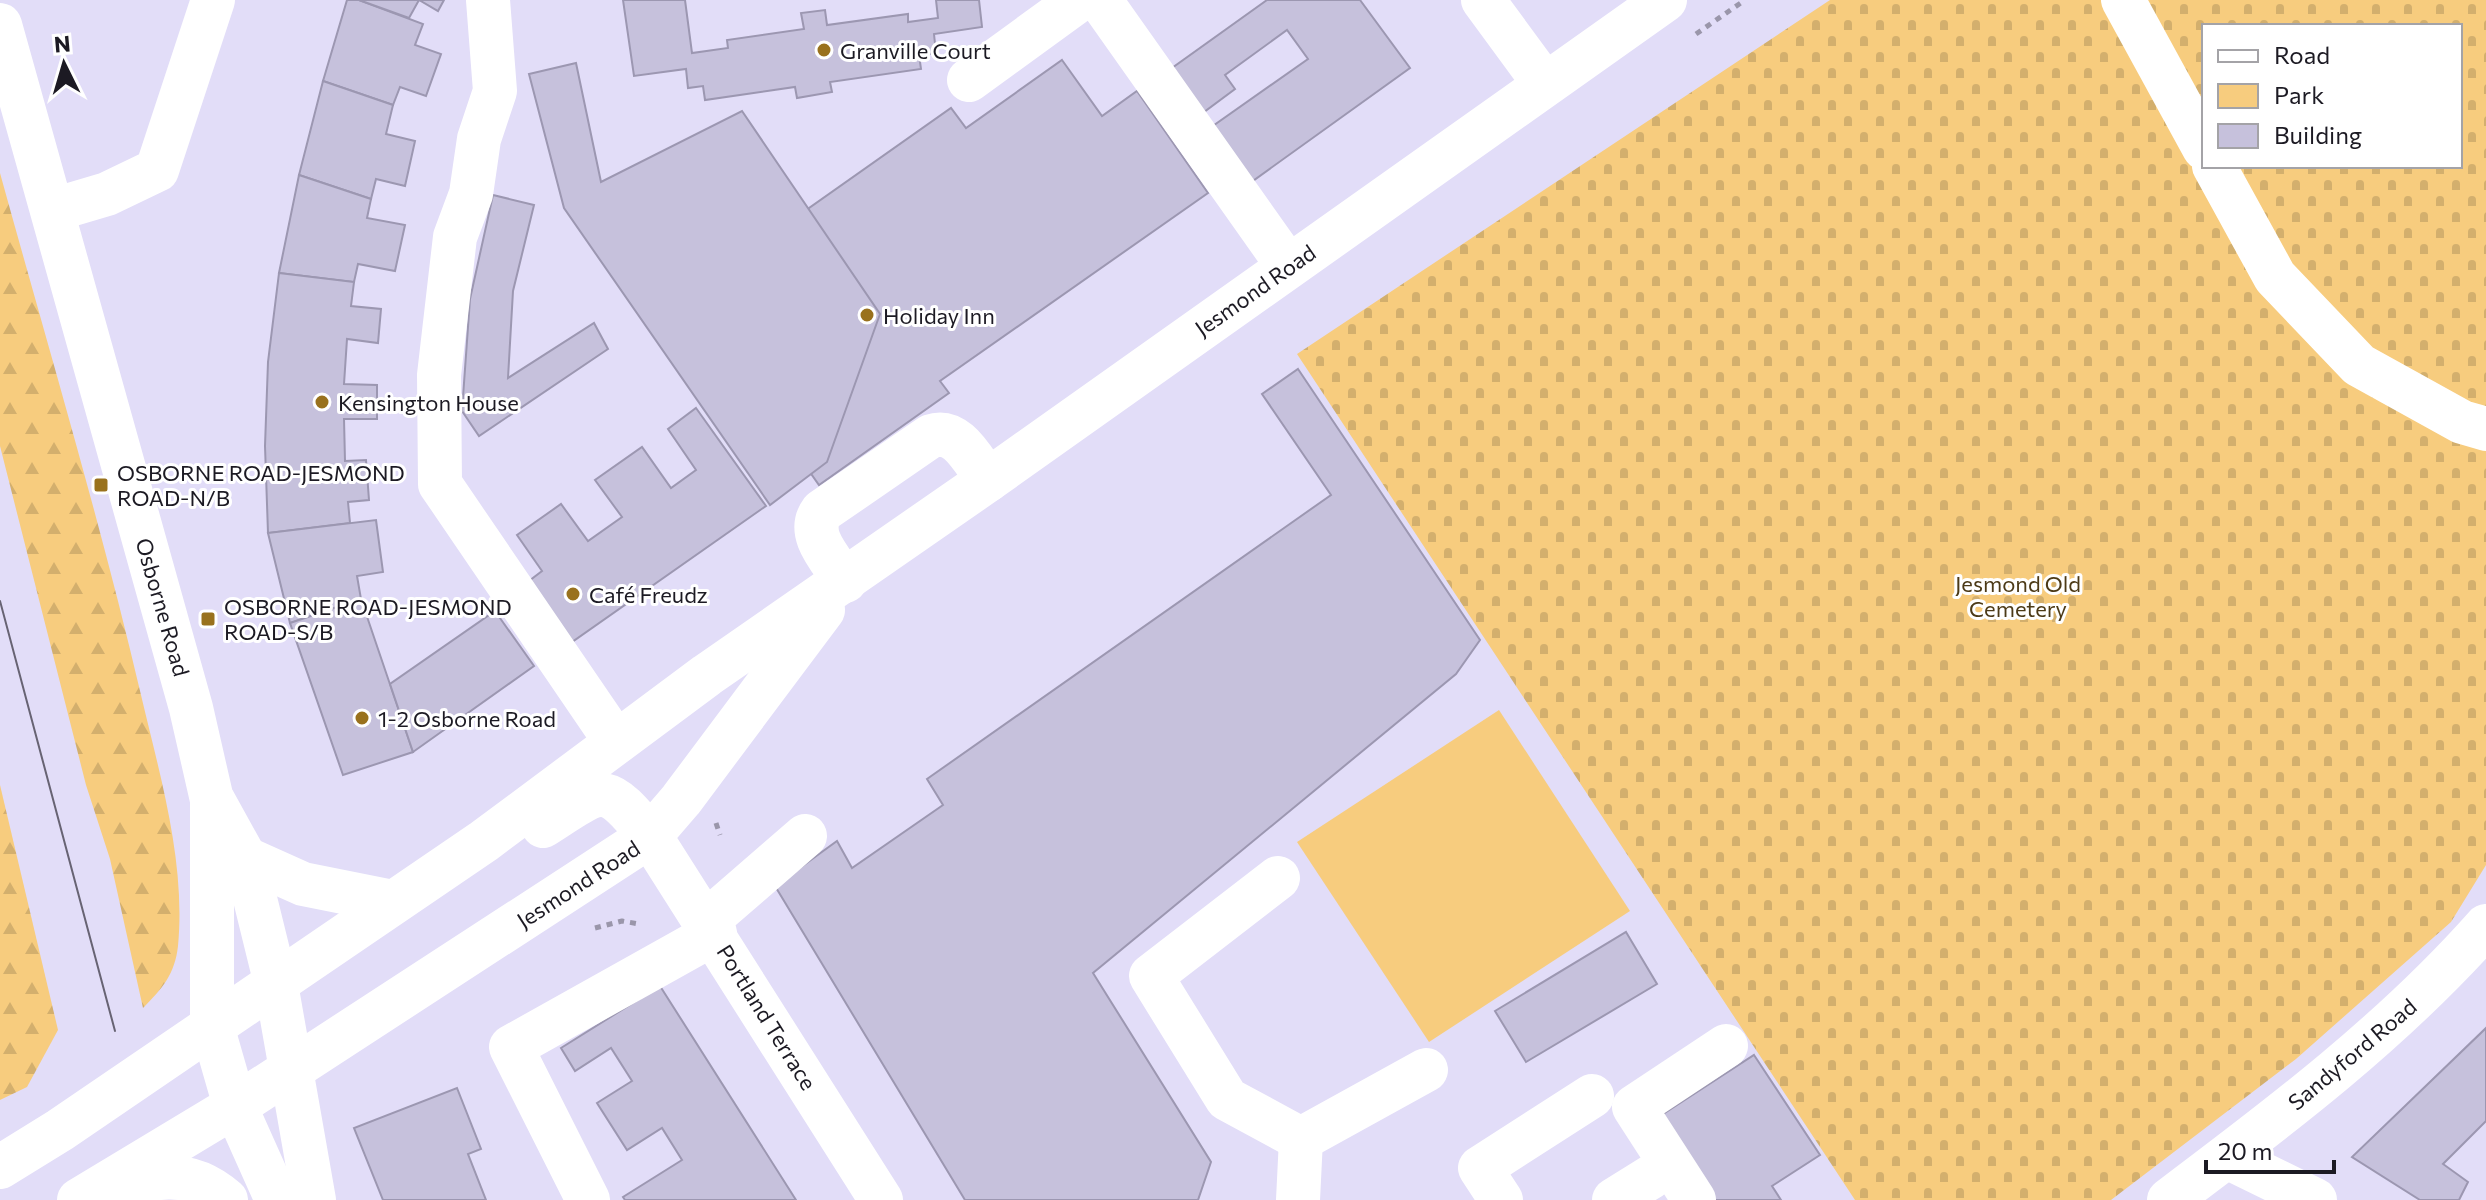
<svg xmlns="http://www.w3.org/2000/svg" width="2486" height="1200" font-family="Commissioner,sans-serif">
  <defs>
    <pattern id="forest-firs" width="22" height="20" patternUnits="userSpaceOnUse" patternTransform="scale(2)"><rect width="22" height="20" fill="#f7cc7e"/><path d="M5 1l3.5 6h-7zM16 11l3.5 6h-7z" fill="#d3af6d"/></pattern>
    <pattern id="cemetery-stones" width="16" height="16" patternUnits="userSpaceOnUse" patternTransform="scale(2)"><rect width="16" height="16" fill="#f7cc7e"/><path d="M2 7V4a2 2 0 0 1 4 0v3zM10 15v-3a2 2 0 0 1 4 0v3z" fill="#d3af6d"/></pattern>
  </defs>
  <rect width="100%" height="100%" fill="#e2ddf8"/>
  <polygon fill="#f7cc7e" points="1499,710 1630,911 1429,1042 1297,842"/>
  <g fill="url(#forest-firs)">
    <path d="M0 173C48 347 100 520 141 695 160 776 186 862 178 946 175 974 162 989 143 1008L110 859 86 785 0 446Z"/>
    <polygon points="0,785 58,1030 27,1087 0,1100"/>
  </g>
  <path fill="url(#cemetery-stones)" fill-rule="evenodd" d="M1830 0H2486V865L2451 922 2296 1059 2111 1200H1855L1297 354ZM2204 26H2460V166H2204Z"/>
  <g fill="#c6c1dc" stroke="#9c97b1" stroke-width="2">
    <polygon points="347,0 359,0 423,24 415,45 441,54 426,96 400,87 393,105 323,81"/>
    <polygon points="359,0 444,0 438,11 419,0 409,18"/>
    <polygon points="623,0 685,0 692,53 728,48 727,40 804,29 801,13 825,10 827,25 908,14 908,22 938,18 936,0 979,0 982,27 934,34 936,53 919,55 921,69 830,82 832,92 797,98 795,87 705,100 703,86 688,88 686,69 634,76"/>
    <polygon points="1267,0 1360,0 1410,68 1250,183 1210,128 1308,59 1287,30 1225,75 1235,89 1204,112 1172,68"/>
    <polygon points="1062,60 1102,116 1137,91 1208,193 940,381 949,393 819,485 652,248 732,192 738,200 748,192 767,219 757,226 765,239 951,108 966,128"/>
    <polygon points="576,63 601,182 742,111 880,314 827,462 770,505 564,208 529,74"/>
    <polygon points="323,81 393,105 386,134 415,141 405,186 376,179 371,199 299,175"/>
    <polygon points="299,175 371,199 367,218 405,225 395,271 358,264 354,282 279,273"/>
    <polygon points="493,195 534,205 513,291 508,378 594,323 608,349 479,436 462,411 470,299"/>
    <polygon points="279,273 354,282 351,306 381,309 378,343 347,339 344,384 377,385 377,419 344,419 345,461 366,460 369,500 348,502 350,523 268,533 265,446 268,362"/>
    <polygon points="1298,369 1480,640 1456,674 1093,973 1211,1162 1198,1200 965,1200 775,886 837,841 852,868 943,805 927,779 1331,495 1262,394"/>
    <polygon points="696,408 766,506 572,642 529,581 542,571 517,535 561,504 588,541 622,517 595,480 642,447 671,488 696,470 668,429"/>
    <polygon points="376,520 383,572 357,576 361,599 290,623 268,533"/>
    <polygon points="361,599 413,752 343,775 290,623"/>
    <polygon points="495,611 534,666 413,752 390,684"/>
    <polygon points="1626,932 1657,984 1526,1062 1495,1011"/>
    <polygon points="660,986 796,1200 625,1200 623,1197 682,1160 662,1128 627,1150 597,1103 632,1081 611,1048 575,1071 561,1048"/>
    <polygon points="2486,1028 2486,1121 2443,1164 2468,1182 2459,1200 2420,1200 2352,1157"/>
    <polygon points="1754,1055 1820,1155 1772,1186 1781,1200 1710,1200 1657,1118"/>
    <polygon points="457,1088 481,1149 468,1154 486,1200 383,1200 354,1128"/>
  </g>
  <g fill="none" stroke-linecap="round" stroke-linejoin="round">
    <g stroke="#9a96aa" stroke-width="5" stroke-dasharray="6 6" stroke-linecap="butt">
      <polyline points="1696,34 1745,0"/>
      <polyline points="716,823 720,835"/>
      <polyline points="595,928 622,921 639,924"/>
    </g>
    <g stroke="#fff" stroke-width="44">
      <polyline points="488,0 495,91 479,139 471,194 455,237 439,375 440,484 616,742"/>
      <polyline points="1100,0 1288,266"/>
      <polyline points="1483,0 1544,83"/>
      <polyline points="2123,0 2204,148"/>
      <polyline points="969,80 1079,0"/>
      <polyline points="2214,166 2275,277 2359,365 2462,422 2486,429"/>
      <polyline points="53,210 107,194 157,170 213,0"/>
      <path d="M845 581C831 559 805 534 822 511L931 436C958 427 973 461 988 480"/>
      <polyline points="1278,878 1151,976 1227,1099 1301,1139 1426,1070"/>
      <polyline points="707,921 805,836"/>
      <polyline points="2227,1157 2315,1200"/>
      <polyline points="588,1200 511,1047 715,933"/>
      <polyline points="1298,1200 1301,1139"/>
      <polyline points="1501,1200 1480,1168 1592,1096"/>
      <polyline points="1614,1200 1651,1177"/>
      <polyline points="1694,1200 1634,1107 1726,1046"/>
    </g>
    <g stroke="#fff" stroke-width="44">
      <polyline points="0,25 191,708 212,800 212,1026 235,1106 277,1200"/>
      <polyline points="214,802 245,858 276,984 314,1200"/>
      <polyline points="650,836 881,1200"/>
      <polyline points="245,858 303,884 393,902"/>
      <path d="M98 1195C146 1179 184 1163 226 1200"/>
      <path d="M2169 1200C2281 1116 2393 1031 2486 926"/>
    </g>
    <g stroke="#fff" stroke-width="44">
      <path d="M543 826C604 787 603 779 650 836"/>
      <polyline points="0,1167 60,1130 484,841 707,675 988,480 1665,0"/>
      <polyline points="79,1200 235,1106 650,836 681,800 823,610"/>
    </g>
    <polyline stroke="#676373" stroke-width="2" points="0,601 115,1031"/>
  </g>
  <g fill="#99711d" stroke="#fff" stroke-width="3">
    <circle cx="824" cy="50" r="8"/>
    <circle cx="867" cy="315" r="8"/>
    <circle cx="322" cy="402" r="8"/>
    <rect x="93" y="477" width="16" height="16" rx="4"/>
    <circle cx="573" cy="594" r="8"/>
    <rect x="200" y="611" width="16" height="16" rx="4"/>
    <circle cx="362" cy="718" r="8"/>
  </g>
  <g text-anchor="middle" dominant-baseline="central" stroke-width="6" stroke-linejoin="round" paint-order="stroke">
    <g font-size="22" fill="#1c1a23" stroke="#fff" text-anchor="start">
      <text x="840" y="50">Granville Court</text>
      <text x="883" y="315">Holiday Inn</text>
      <text x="338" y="402">Kensington House</text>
      <text x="117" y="472">OSBORNE ROAD-JESMOND<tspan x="117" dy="25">ROAD-N/B</tspan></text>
      <text x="589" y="594">Café Freudz</text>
      <text x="224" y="606">OSBORNE ROAD-JESMOND<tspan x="224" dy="25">ROAD-S/B</tspan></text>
      <text x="378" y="718">1-2 Osborne Road</text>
    </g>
    <g font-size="22" fill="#1c1a23" stroke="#fff">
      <text transform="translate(1255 290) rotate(-35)">Jesmond Road</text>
      <text transform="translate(163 607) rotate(74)">Osborne Road</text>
      <text transform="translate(578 884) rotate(-33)">Jesmond Road</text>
      <text transform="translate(767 1017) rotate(58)">Portland Terrace</text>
      <text transform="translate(2352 1054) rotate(-40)">Sandyford Road</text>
    </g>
    <g font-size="22" fill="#4c3a17" stroke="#fff">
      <text x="2018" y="583">Jesmond Old<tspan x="2018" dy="25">Cemetery</tspan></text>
    </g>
  </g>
  <rect x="2202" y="24" width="260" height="144" fill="#ffffff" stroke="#a4a3a7" stroke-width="2"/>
  <rect x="2218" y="50" width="40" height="12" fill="#ffffff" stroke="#a4a3a7" stroke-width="2"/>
  <text x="2274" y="64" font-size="24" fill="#1c1a23">Road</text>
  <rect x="2218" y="84" width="40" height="24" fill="#f7cc7e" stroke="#a4a3a7" stroke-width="2"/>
  <text x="2274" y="104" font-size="24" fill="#1c1a23">Park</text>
  <rect x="2218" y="124" width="40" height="24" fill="#c6c1dc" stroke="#a4a3a7" stroke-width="2"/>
  <text x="2274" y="144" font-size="24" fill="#1c1a23">Building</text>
  <g transform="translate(64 64) rotate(355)" stroke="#ffffff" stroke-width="6" paint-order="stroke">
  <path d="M0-6L14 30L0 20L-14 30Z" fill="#1c1a23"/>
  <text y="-12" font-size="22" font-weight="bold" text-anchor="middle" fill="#1c1a23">N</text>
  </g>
  <path d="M2206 1160v12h128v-12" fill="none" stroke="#1c1a23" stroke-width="4"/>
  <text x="2218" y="1160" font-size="24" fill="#1c1a23" stroke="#ffffff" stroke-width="6" paint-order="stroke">20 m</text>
</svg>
